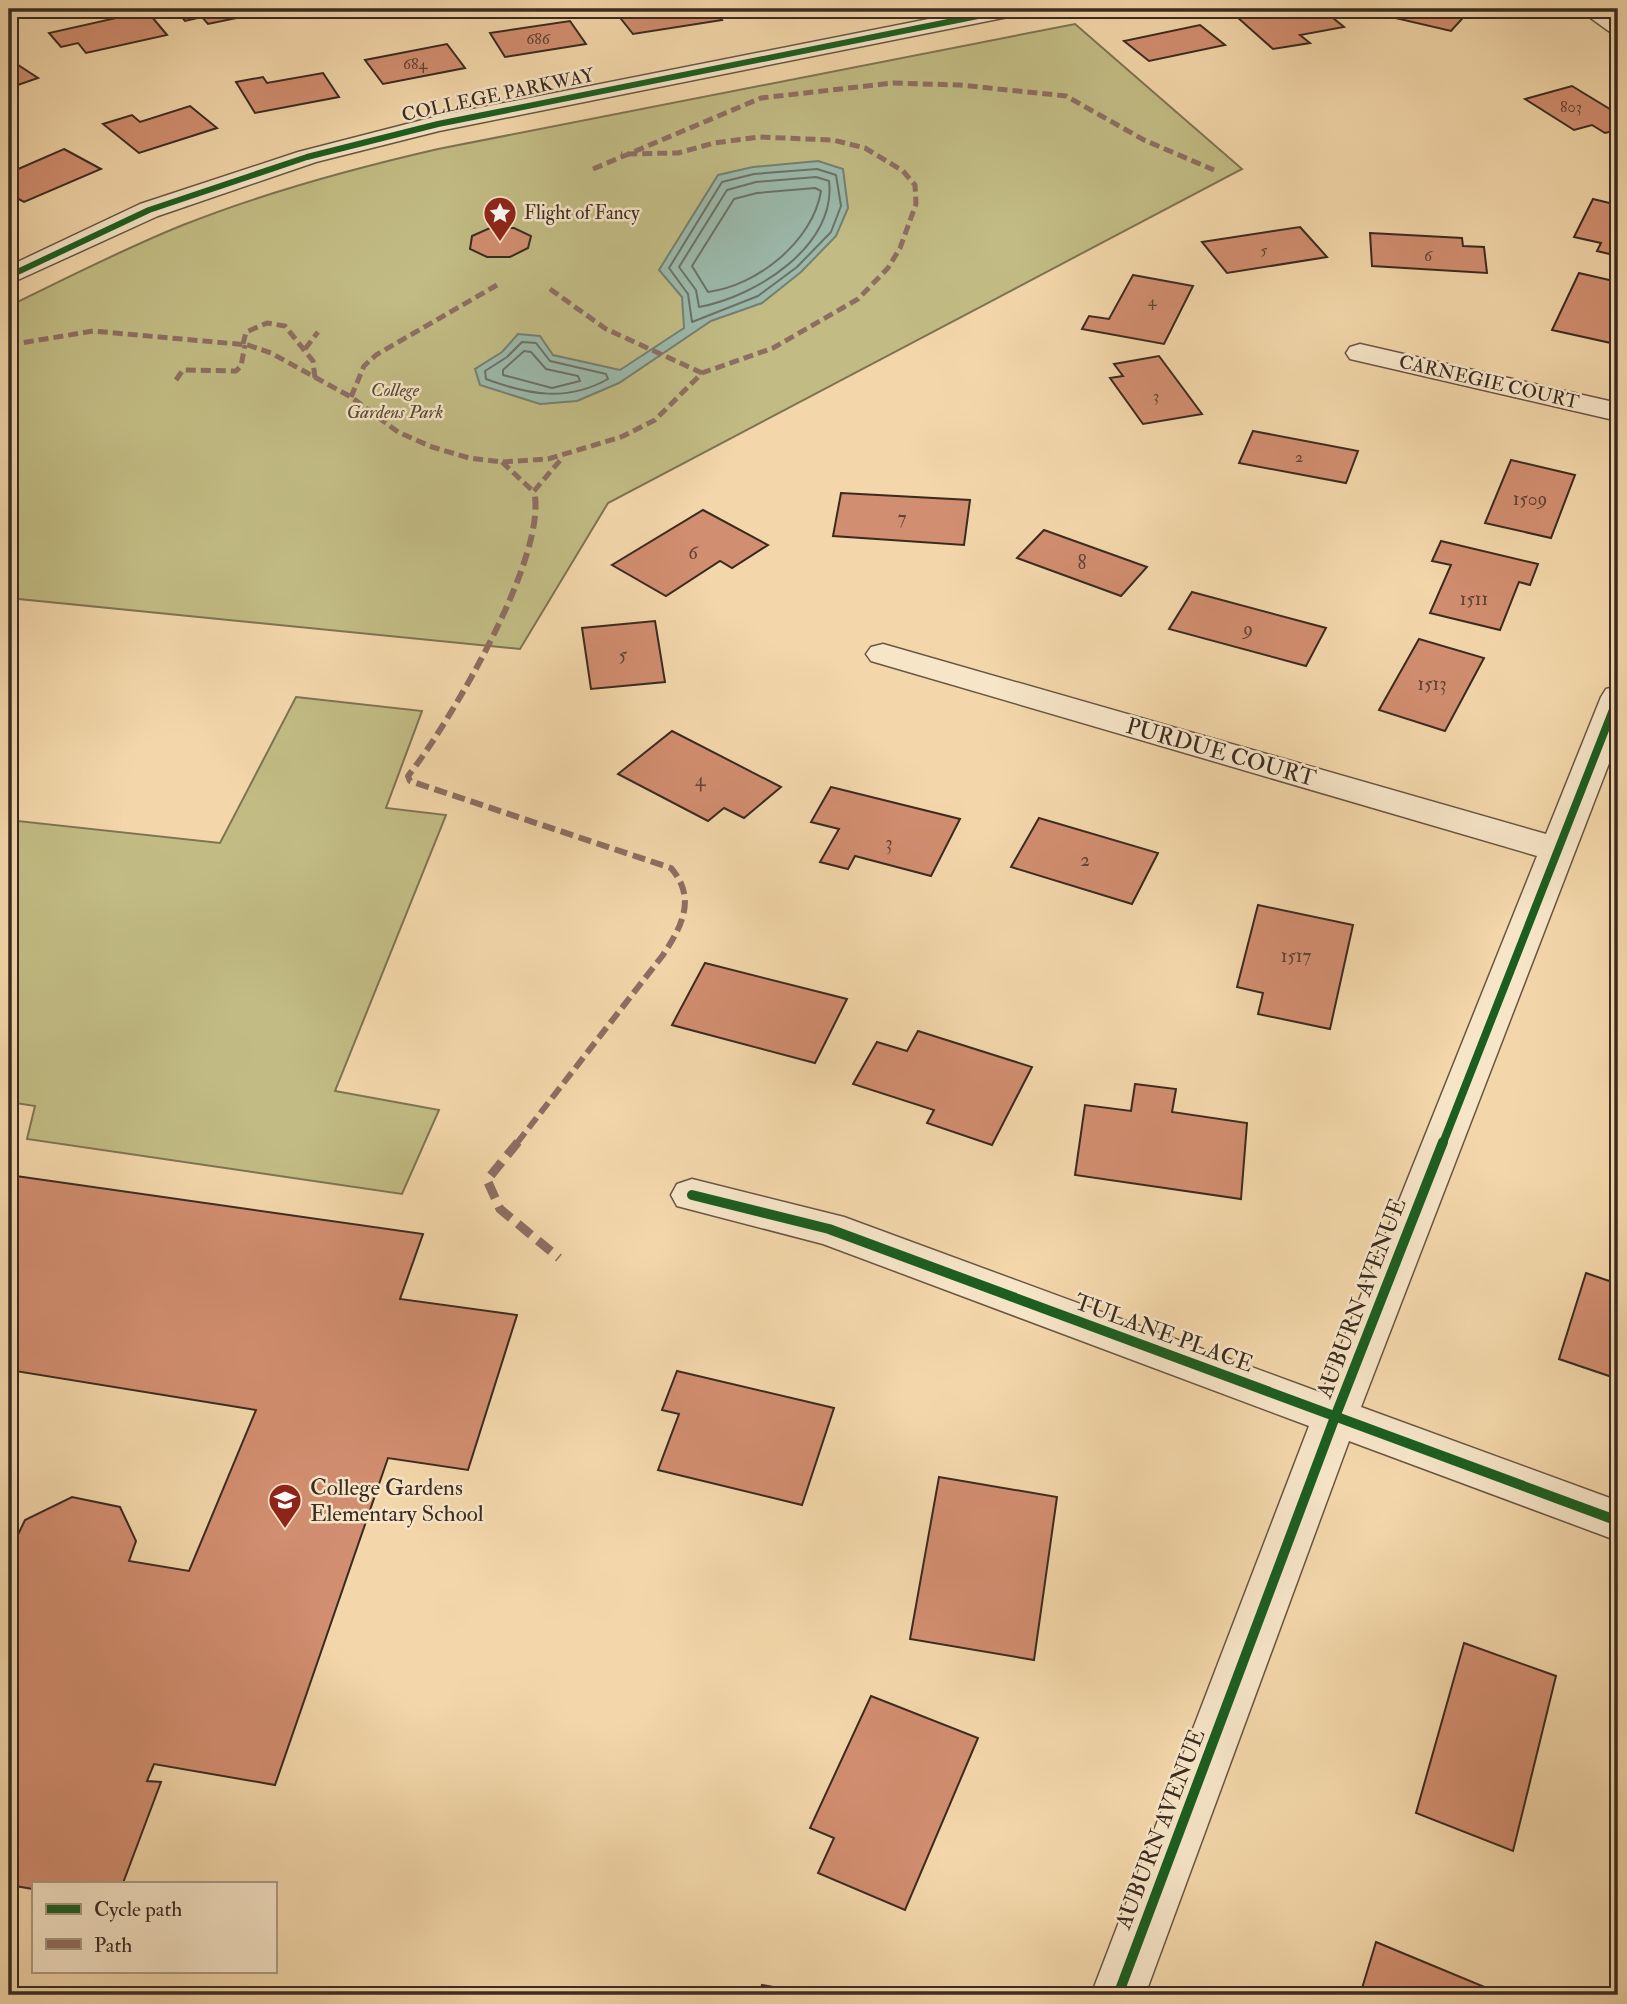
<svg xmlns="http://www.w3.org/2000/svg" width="1627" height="2004" font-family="'IM FELL Double Pica',serif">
  <rect width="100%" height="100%" fill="#f3d7aa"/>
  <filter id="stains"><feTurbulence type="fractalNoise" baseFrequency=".00286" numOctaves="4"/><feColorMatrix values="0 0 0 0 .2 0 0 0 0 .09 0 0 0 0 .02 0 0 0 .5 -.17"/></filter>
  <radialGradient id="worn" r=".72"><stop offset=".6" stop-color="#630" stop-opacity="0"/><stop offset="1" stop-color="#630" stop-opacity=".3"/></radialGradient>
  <g fill="#c2bc84" stroke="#7e7452" stroke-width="2">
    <path d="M1075 24 1242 169 608 503 520 649 9 598V306C67 278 123 249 183 225 266 192 351 169 438 149Z"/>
    <polygon points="296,697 422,711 386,808 446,815 335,1091 439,1110 402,1194 27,1139 35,1106 9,1102 9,820 220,843"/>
  </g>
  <polygon fill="#9bb9ab" stroke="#748073" stroke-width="2" points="818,161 843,169 848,208 836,236 801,272 762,303 711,321 619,383 577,401 540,404 480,385 475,369 502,352 518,334 540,336 553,355 620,370 684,328 682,297 659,270 718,175 753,167"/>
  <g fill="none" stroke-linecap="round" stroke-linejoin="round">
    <g stroke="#6a7266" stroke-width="2">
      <polygon points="817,169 836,175 841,206 831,232 797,267 758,296 692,322 688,294 669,268 722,182 754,174"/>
      <path d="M816 177 829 181C837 246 755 297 699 307L696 290 679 267 727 190 756 182Z"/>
      <path d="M815 188 821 191C813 241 757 286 708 292L692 266 734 199 757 193Z"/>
      <path d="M522 342 536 343 550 361 606 374 608 379C567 402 529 395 486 379L485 371 507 357Z"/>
      <polygon points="524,351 531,352 546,369 578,376 580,381 552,388 503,375 503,370"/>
    </g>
  </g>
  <g fill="#d28e70" stroke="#3a2b20" stroke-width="2">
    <polygon points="175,9 280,9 208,24 202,17 185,21"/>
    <polygon points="714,9 722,20 633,34 614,10"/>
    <polygon points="1287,9 1322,9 1344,27 1300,35 1310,43 1273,49 1237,17"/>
    <polygon points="1383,9 1382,9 1471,9 1451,31 1378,14"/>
    <polygon points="147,11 167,35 86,53 78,43 61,47 49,33"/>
    <polygon points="570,21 586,44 505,57 490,33"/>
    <polygon points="1200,25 1225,45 1149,61 1124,41"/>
    <polygon points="447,44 465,68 383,84 365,60"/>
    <polygon points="12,61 38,78 9,88 9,62"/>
    <polygon points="323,73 339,97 255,113 236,82 263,77 267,83"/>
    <polygon points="1572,86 1618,114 1618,130 1605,133 1592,125 1574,130 1525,99"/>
    <polygon points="190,106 217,128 139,153 103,124 132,115 140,122"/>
    <polygon points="64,149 101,169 24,202 9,194 9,173"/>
    <polygon points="1593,199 1618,205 1618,256 1597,251 1601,243 1574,237"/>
    <polygon points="1300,227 1327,257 1227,273 1202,242"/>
    <polygon points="490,228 514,228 531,236 528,248 510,257 487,257 470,249 472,236"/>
    <polygon points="1370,233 1462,238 1463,246 1484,247 1487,273 1372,266"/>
    <polygon points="1579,273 1618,282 1618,326 1611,343 1552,330"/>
    <polygon points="1133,275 1193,286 1164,344 1082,329 1089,316 1109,319"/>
    <polygon points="1159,356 1202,414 1143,424 1110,378 1123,376 1114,364"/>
    <polygon points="1253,431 1358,451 1346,483 1239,463"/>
    <polygon points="1511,460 1575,475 1551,538 1485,523"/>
    <polygon points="841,493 970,500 964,545 833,536"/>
    <polygon points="703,510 768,545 732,568 720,561 666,596 612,565"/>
    <polygon points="1044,530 1147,567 1121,596 1017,558"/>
    <polygon points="1441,541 1538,564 1530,585 1519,582 1500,630 1430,613 1451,565 1432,561"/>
    <polygon points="1192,592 1326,628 1306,666 1169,629"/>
    <polygon points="655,621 665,682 591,689 582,628"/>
    <polygon points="1419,639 1484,658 1445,731 1379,710"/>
    <polygon points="672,731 781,787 744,818 724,808 708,821 618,774"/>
    <polygon points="831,787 960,819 931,876 855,856 848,869 820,862 839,829 811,822"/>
    <polygon points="1039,818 1158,853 1132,904 1011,867"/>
    <polygon points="1258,905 1353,925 1330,1029 1258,1014 1263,993 1237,987"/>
    <polygon points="705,963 847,999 815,1063 672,1025"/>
    <polygon points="918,1031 1032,1067 992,1145 927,1123 934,1110 853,1084 877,1042 907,1051"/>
    <polygon points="1135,1084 1176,1089 1172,1112 1247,1123 1241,1199 1075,1175 1085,1105 1131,1111"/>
    <polygon points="9,1175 423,1234 400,1299 517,1315 468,1470 388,1458 275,1785 154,1764 147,1781 161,1782 123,1883 33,1883 33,1889 9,1885 9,1540 15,1541 25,1520 72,1497 120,1507 136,1541 129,1561 189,1571 256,1410 9,1370"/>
    <polygon points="1586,1273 1618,1284 1618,1379 1559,1359"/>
    <polygon points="677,1371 834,1408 802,1505 658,1470 679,1414 662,1410"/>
    <polygon points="939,1477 1057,1497 1034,1660 910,1639"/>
    <polygon points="1464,1643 1556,1676 1513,1851 1416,1813"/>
    <polygon points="871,1696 978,1738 905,1910 818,1873 834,1838 810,1828"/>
    <polygon points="1376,1942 1499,1993 1498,1995 1360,1995"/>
    <polygon points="762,1985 820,1995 760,1995"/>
  </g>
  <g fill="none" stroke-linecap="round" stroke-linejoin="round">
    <defs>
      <g id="minor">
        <polygon points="1360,344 1618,403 1618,421 1350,359 1346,353 1350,347"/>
        <polygon points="883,644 1546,834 1601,697 1606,689 1618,686 1618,740 1361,1407 1618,1501 1618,1541 1349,1441 1145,1995 1091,1995 1309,1426 823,1244 677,1206 671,1195 677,1184 692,1179 844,1217 1322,1393 1537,856 871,661 866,654 871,647"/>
      </g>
      <g id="tertiary">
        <polygon points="979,9 1025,9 1021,14 1013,16 439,131 316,162 158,216 9,284 9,266 140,204 298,152 438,116"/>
        <polygon points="1578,9 1606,9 1618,17 1618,34 1610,32"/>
      </g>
    </defs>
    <use href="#minor" stroke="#685642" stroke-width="3"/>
    <use href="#tertiary" stroke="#685642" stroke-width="3"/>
    <use href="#minor" fill="#f7e5c8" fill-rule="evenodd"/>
    <use href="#tertiary" fill="#f7e5c8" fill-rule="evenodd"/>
    <g stroke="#8d6e63" stroke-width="5" stroke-dasharray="10 5" stroke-linecap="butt">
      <polyline points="593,169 761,98 893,83 960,85 1066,96 1144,140 1214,170"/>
      <polyline points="550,289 606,329 702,373"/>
      <polyline points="243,344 246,332 267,323 285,326 313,361 315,378"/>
      <polyline points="9,345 93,331 248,345 271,353 351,397 398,432 432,447 469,458 502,462 548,459 621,437 655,420 702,373 773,348 858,299 888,268 900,248 916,204 915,185 903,171 865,148 833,140 759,137 714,143 678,153 621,154"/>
      <polyline points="305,349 318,332"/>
      <polyline points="176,380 183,370 236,371 241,366 245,345"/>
      <polyline points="351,397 364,366 376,355 497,285"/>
      <polyline points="502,462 535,493"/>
      <polyline points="534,491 563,457"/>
    </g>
    <path stroke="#8d6e63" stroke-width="6" stroke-dasharray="13 6" stroke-linecap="butt" d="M517 1143 663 955C682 926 697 898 671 868L410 781 408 776C449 724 549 555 534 491"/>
    <polyline stroke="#8d6e63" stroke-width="9" stroke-dasharray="17 9" stroke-linecap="butt" points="518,1142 487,1180 500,1209 559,1258"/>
    <defs>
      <polyline id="cycleway-far2" points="9,276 149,210 307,157 438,124 1013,9"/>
      <polyline id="cycleway-far1" points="1443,1143 1618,697"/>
      <g id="cycleway">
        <polyline points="692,1195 829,1229 1618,1521"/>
        <polyline points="1118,1995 1335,1417 1443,1142"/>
      </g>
    </defs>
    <use href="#cycleway-far2" stroke="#f7e5c8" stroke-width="9"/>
    <use href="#cycleway-far1" stroke="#f7e5c8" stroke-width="12"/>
    <use href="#cycleway" stroke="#f7e5c8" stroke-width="15"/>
    <use href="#cycleway-far2" stroke="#1b5e20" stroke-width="6"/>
    <use href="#cycleway-far1" stroke="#1b5e20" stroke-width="8"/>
    <use href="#cycleway" stroke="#1b5e20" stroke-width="10"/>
  </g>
  <defs>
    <symbol id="sight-pin" viewBox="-11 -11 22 30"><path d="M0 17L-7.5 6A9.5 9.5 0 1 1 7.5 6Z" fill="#8f2418" stroke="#f7e5c8"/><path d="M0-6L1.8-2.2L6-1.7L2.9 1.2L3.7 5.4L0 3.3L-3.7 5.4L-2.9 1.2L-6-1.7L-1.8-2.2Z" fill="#fff"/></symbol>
    <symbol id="school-pin" viewBox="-11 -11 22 30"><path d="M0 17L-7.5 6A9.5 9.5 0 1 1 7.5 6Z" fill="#8f2418" stroke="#f7e5c8"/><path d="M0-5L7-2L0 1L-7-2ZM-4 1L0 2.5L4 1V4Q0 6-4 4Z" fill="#fff"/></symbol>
  </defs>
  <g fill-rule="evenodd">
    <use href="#sight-pin" x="481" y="194" width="38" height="52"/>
    <use href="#school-pin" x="266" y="1481" width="38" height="52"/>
  </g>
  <g text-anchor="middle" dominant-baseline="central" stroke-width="5" stroke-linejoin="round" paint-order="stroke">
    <g font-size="16" fill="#604434">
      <text x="538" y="39">686</text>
      <text x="415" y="64">684</text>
      <text x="1571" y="107">803</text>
      <text x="1264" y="250">5</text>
      <text x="1428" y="256">6</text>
      <text x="1152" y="301">4</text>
      <text x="1156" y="396">3</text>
      <text x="1299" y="457">2</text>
    </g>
    <g font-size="19" fill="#3a2b20" stroke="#f7e5c8">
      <text transform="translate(498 95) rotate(-12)">COLLEGE PARKWAY</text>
      <text transform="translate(1489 382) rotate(13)">CARNEGIE COURT</text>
    </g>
    <g font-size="19" fill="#3a2b20" stroke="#f7e5c8" text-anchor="start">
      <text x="524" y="213">Flight of Fancy</text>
    </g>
    <g font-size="19" font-style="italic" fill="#554834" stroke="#f7e5c8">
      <text x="395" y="390">College<tspan x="395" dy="22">Gardens Park</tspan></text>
    </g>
    <g font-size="19" fill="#604434">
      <text x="1530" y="499">1509</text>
      <text x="902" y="518">7</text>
      <text x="693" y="553">6</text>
      <text x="1082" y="563">8</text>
      <text x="1474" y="599">1511</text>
      <text x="1248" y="629">9</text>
      <text x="623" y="655">5</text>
      <text x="1432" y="684">1513</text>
      <text x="700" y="780">4</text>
      <text x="889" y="843">3</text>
      <text x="1085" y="860">2</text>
      <text x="1296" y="956">1517</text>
    </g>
    <g font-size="23" fill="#3a2b20" stroke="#f7e5c8">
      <text transform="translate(1221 752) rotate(16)">PURDUE COURT</text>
      <text transform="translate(1361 1298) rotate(-69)">AUBURN AVENUE</text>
      <text transform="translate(1164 1333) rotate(20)">TULANE PLACE</text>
      <text transform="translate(1160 1829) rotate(-69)">AUBURN AVENUE</text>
    </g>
    <g font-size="23" fill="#3a2b20" stroke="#f7e5c8" text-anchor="start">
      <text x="310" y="1487">College Gardens<tspan x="310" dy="26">Elementary School</tspan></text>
    </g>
  </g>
  <rect width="1627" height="2004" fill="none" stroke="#f3d7aa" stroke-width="35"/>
  <rect x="10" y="10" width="1606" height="1983" fill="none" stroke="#3a2b20" stroke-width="3.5"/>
  <rect x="18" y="18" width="1592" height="1969" fill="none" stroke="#3a2b20" stroke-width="2"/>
  <rect x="32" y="1882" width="245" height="91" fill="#f7e5c8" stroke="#ab9b85" stroke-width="2"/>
  <rect x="46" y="1904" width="35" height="10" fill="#1b5e20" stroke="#ab9b85" stroke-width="2"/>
  <text x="94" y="1916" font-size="21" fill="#3a2b20">Cycle path</text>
  <rect x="46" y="1939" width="35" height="10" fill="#8d6e63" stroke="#ab9b85" stroke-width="2"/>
  <text x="94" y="1952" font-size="21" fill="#3a2b20">Path</text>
  <rect width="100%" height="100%" filter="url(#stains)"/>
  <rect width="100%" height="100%" fill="url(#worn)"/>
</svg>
